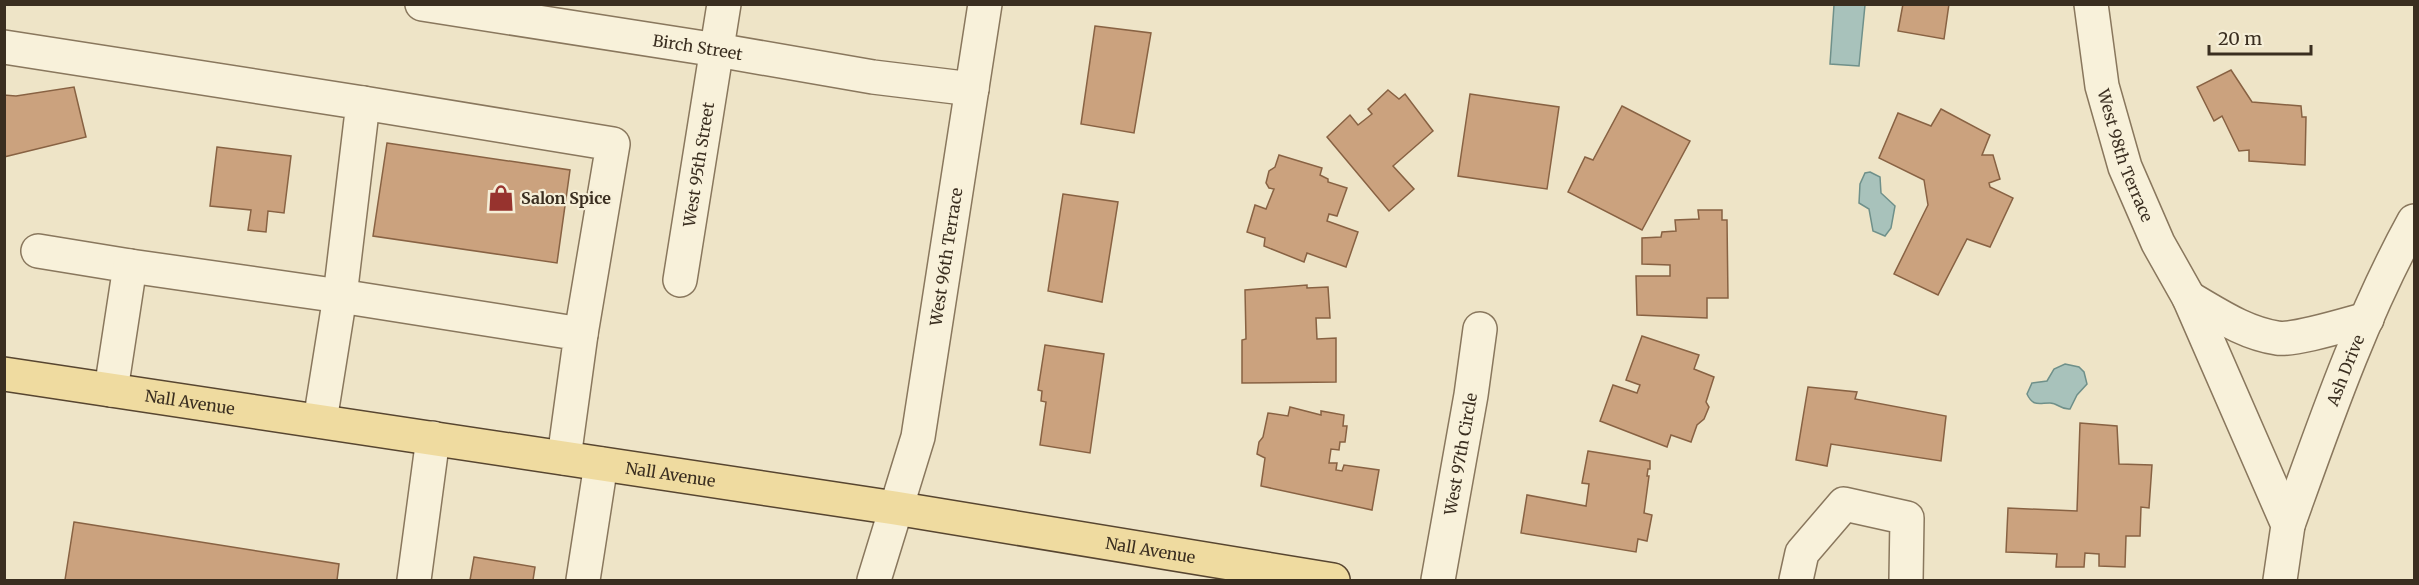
<svg xmlns="http://www.w3.org/2000/svg" width="2419" height="585" font-family="Merriweather,serif">
  <rect width="100%" height="100%" fill="#eee4c7"/>
  <g fill="#a8c2bb" stroke="#6f908a" stroke-width="1.5">
    <polygon points="1834,5 1865,5 1859,66 1830,64"/>
    <polygon points="1870,172 1880,177 1881,193 1895,206 1891,228 1885,236 1873,231 1869,209 1859,203 1860,184 1865,173"/>
    <path d="M2065 364 2079 367 2084 372 2087 384 2077 395 2070 409C2061 410 2058 403 2050 403 2039 403 2033 407 2027 394L2032 383 2047 381 2054 369Z"/>
  </g>
  <g fill="#cba27e" stroke="#886243" stroke-width="1.5">
    <polygon points="1903,4 1949,4 1944,39 1898,31"/>
    <polygon points="1095,26 1151,33 1134,133 1081,124"/>
    <polygon points="2231,70 2252,102 2301,106 2302,117 2306,117 2305,165 2249,161 2249,150 2239,151 2222,116 2214,121 2197,87"/>
    <polygon points="74,87 86,137 4,157 4,95 16,96"/>
    <polygon points="1388,90 1399,99 1405,94 1433,131 1393,166 1414,189 1389,211 1327,137 1350,115 1358,125 1372,114 1368,109"/>
    <polygon points="1470,94 1559,107 1547,189 1458,176"/>
    <polygon points="1622,106 1690,141 1642,230 1568,192 1585,157 1593,160"/>
    <polygon points="1941,109 1990,135 1982,155 1993,155 2000,179 1989,183 1990,187 2013,198 1990,247 1967,239 1938,295 1894,274 1928,205 1924,180 1879,158 1898,113 1931,126"/>
    <polygon points="387,143 570,170 557,263 373,236"/>
    <polygon points="217,147 291,156 284,213 268,211 266,232 248,230 251,210 210,206"/>
    <polygon points="1279,155 1322,168 1320,175 1328,179 1328,182 1347,188 1337,216 1329,214 1327,221 1358,232 1346,267 1307,253 1304,262 1264,246 1265,238 1247,232 1255,205 1266,209 1274,189 1269,188 1266,183 1269,171 1275,167"/>
    <polygon points="1063,194 1118,202 1102,302 1048,291"/>
    <polygon points="1698,210 1722,210 1722,220 1727,220 1728,298 1707,298 1707,318 1637,315 1636,276 1670,276 1670,265 1642,264 1642,238 1661,237 1662,232 1676,231 1675,220 1699,219"/>
    <polygon points="1307,285 1307,288 1328,287 1330,318 1316,318 1317,339 1336,338 1336,382 1242,383 1242,340 1246,339 1245,290"/>
    <polygon points="1642,336 1699,355 1694,369 1714,377 1706,402 1709,407 1704,419 1697,425 1691,442 1671,435 1667,447 1600,421 1613,385 1637,393 1640,385 1626,380"/>
    <polygon points="1045,345 1104,354 1090,453 1040,445 1046,402 1041,401 1042,391 1038,390"/>
    <polygon points="1808,387 1857,392 1855,399 1946,416 1941,461 1831,444 1827,466 1796,460"/>
    <polygon points="1290,407 1321,415 1321,411 1344,415 1343,426 1347,426 1345,442 1340,442 1339,450 1331,449 1329,463 1337,463 1336,470 1342,471 1344,465 1379,470 1372,510 1261,486 1265,458 1257,454 1259,442 1263,437 1268,413 1288,416"/>
    <polygon points="2080,423 2117,426 2119,464 2152,465 2149,508 2141,507 2140,536 2126,536 2125,567 2099,566 2099,554 2085,553 2084,567 2056,567 2057,554 2006,552 2008,508 2077,511"/>
    <polygon points="1588,451 1650,461 1650,469 1648,469 1647,476 1649,476 1644,513 1652,515 1647,541 1638,539 1636,552 1521,533 1527,495 1586,506 1589,484 1582,483"/>
    <polygon points="74,522 339,564 337,580 65,580"/>
    <polygon points="474,557 535,567 533,580 470,580"/>
  </g>
  <g fill="none" stroke-linecap="round" stroke-linejoin="round">
    <defs>
      <g id="minor">
        <path id="s1" d="M422 4 717 50 873 77 972 89"/>
        <path id="s2" d="M2091 4 2102 86 2125 167 2158 243 2189 298 2288 525 2280 580"/>
        <polyline points="4,47 363,103 340,296 320,421"/>
        <polyline points="363,103 613,144 581,334"/>
        <polyline points="38,251 130,266 111,390"/>
        <polyline points="130,266 340,296 581,334 564,458"/>
        <path id="s3" d="M680 280 724 4"/>
        <path d="M2189 298C2217 314 2244 333 2277 338 2294 341 2348 324 2367 319"/>
        <path id="s4" d="M2288 525C2325 422 2361 317 2414 221"/>
        <polyline points="414,580 433,438"/>
        <polyline points="583,580 601,464"/>
        <path id="s5" d="M874 580 918 437 985 4"/>
        <path id="s6" d="M1438 580 1471 395 1480 329"/>
        <polyline points="1796,580 1802,553 1844,504 1907,518 1906,580"/>
      </g>
      <g id="major">
        <path id="s7" d="M4 374 895 508 1333 580"/>
      </g>
    </defs>
    <use href="#minor" stroke="#89775d" stroke-width="36"/>
    <use href="#major" stroke="#574530" stroke-width="36"/>
    <use href="#minor" stroke="#f8f1da" stroke-width="33"/>
    <use href="#major" stroke="#efdba0" stroke-width="33"/>
  </g>
  <defs>
    <symbol id="shop-bare" viewBox="-9 -9 18 18"><path d="M-5-2.5h2.3a2.7 3.5 0 0 1 5.4 0H5L5.5 6h-11ZM-1.5-2.5h3a1.5 2.3 0 0 0-3 0Z" fill="#97332e" stroke="#f5eed7" stroke-width="2.5" paint-order="stroke"/></symbol>
  </defs>
  <g fill-rule="evenodd">
    <use href="#shop-bare" x="482" y="179" width="38" height="38"/>
  </g>
  <g text-anchor="middle" dominant-baseline="central" stroke-width="4.5" stroke-linejoin="round" paint-order="stroke">
    <g font-size="16" fill="#3a2e20" stroke="#f5eed7">
      <text stroke="none"><textPath href="#s1" startOffset="279">Birch Street</textPath></text>
      <text stroke="none"><textPath href="#s2" startOffset="156">West 98th Terrace</textPath></text>
      <text stroke="none"><textPath href="#s3" startOffset="117">West 95th Street</textPath></text>
      <text stroke="none"><textPath href="#s5" startOffset="332">West 96th Terrace</textPath></text>
      <text stroke="none"><textPath href="#s4" startOffset="165">Ash Drive</textPath></text>
      <text stroke="none"><textPath href="#s7" startOffset="188">Nall Avenue</textPath></text>
      <text stroke="none"><textPath href="#s6" startOffset="128">West 97th Circle</textPath></text>
      <text stroke="none"><textPath href="#s7" startOffset="674">Nall Avenue</textPath></text>
      <text stroke="none"><textPath href="#s7" startOffset="1160">Nall Avenue</textPath></text>
    </g>
    <g font-size="16" font-weight="bold" fill="#3a2e20" stroke="#f5eed7" text-anchor="start">
      <text x="521" y="198">Salon Spice</text>
    </g>
  </g>
  <rect width="2419" height="585" fill="none" stroke="#3a2e20" stroke-width="12"/>
  <path d="M2209 45v9h102v-9" fill="none" stroke="#3a2e20" stroke-width="3"/>
  <text x="2218" y="45" font-size="18" fill="#3a2e20" stroke="#f5eed7" stroke-width="4.5" paint-order="stroke">20 m</text>
</svg>
